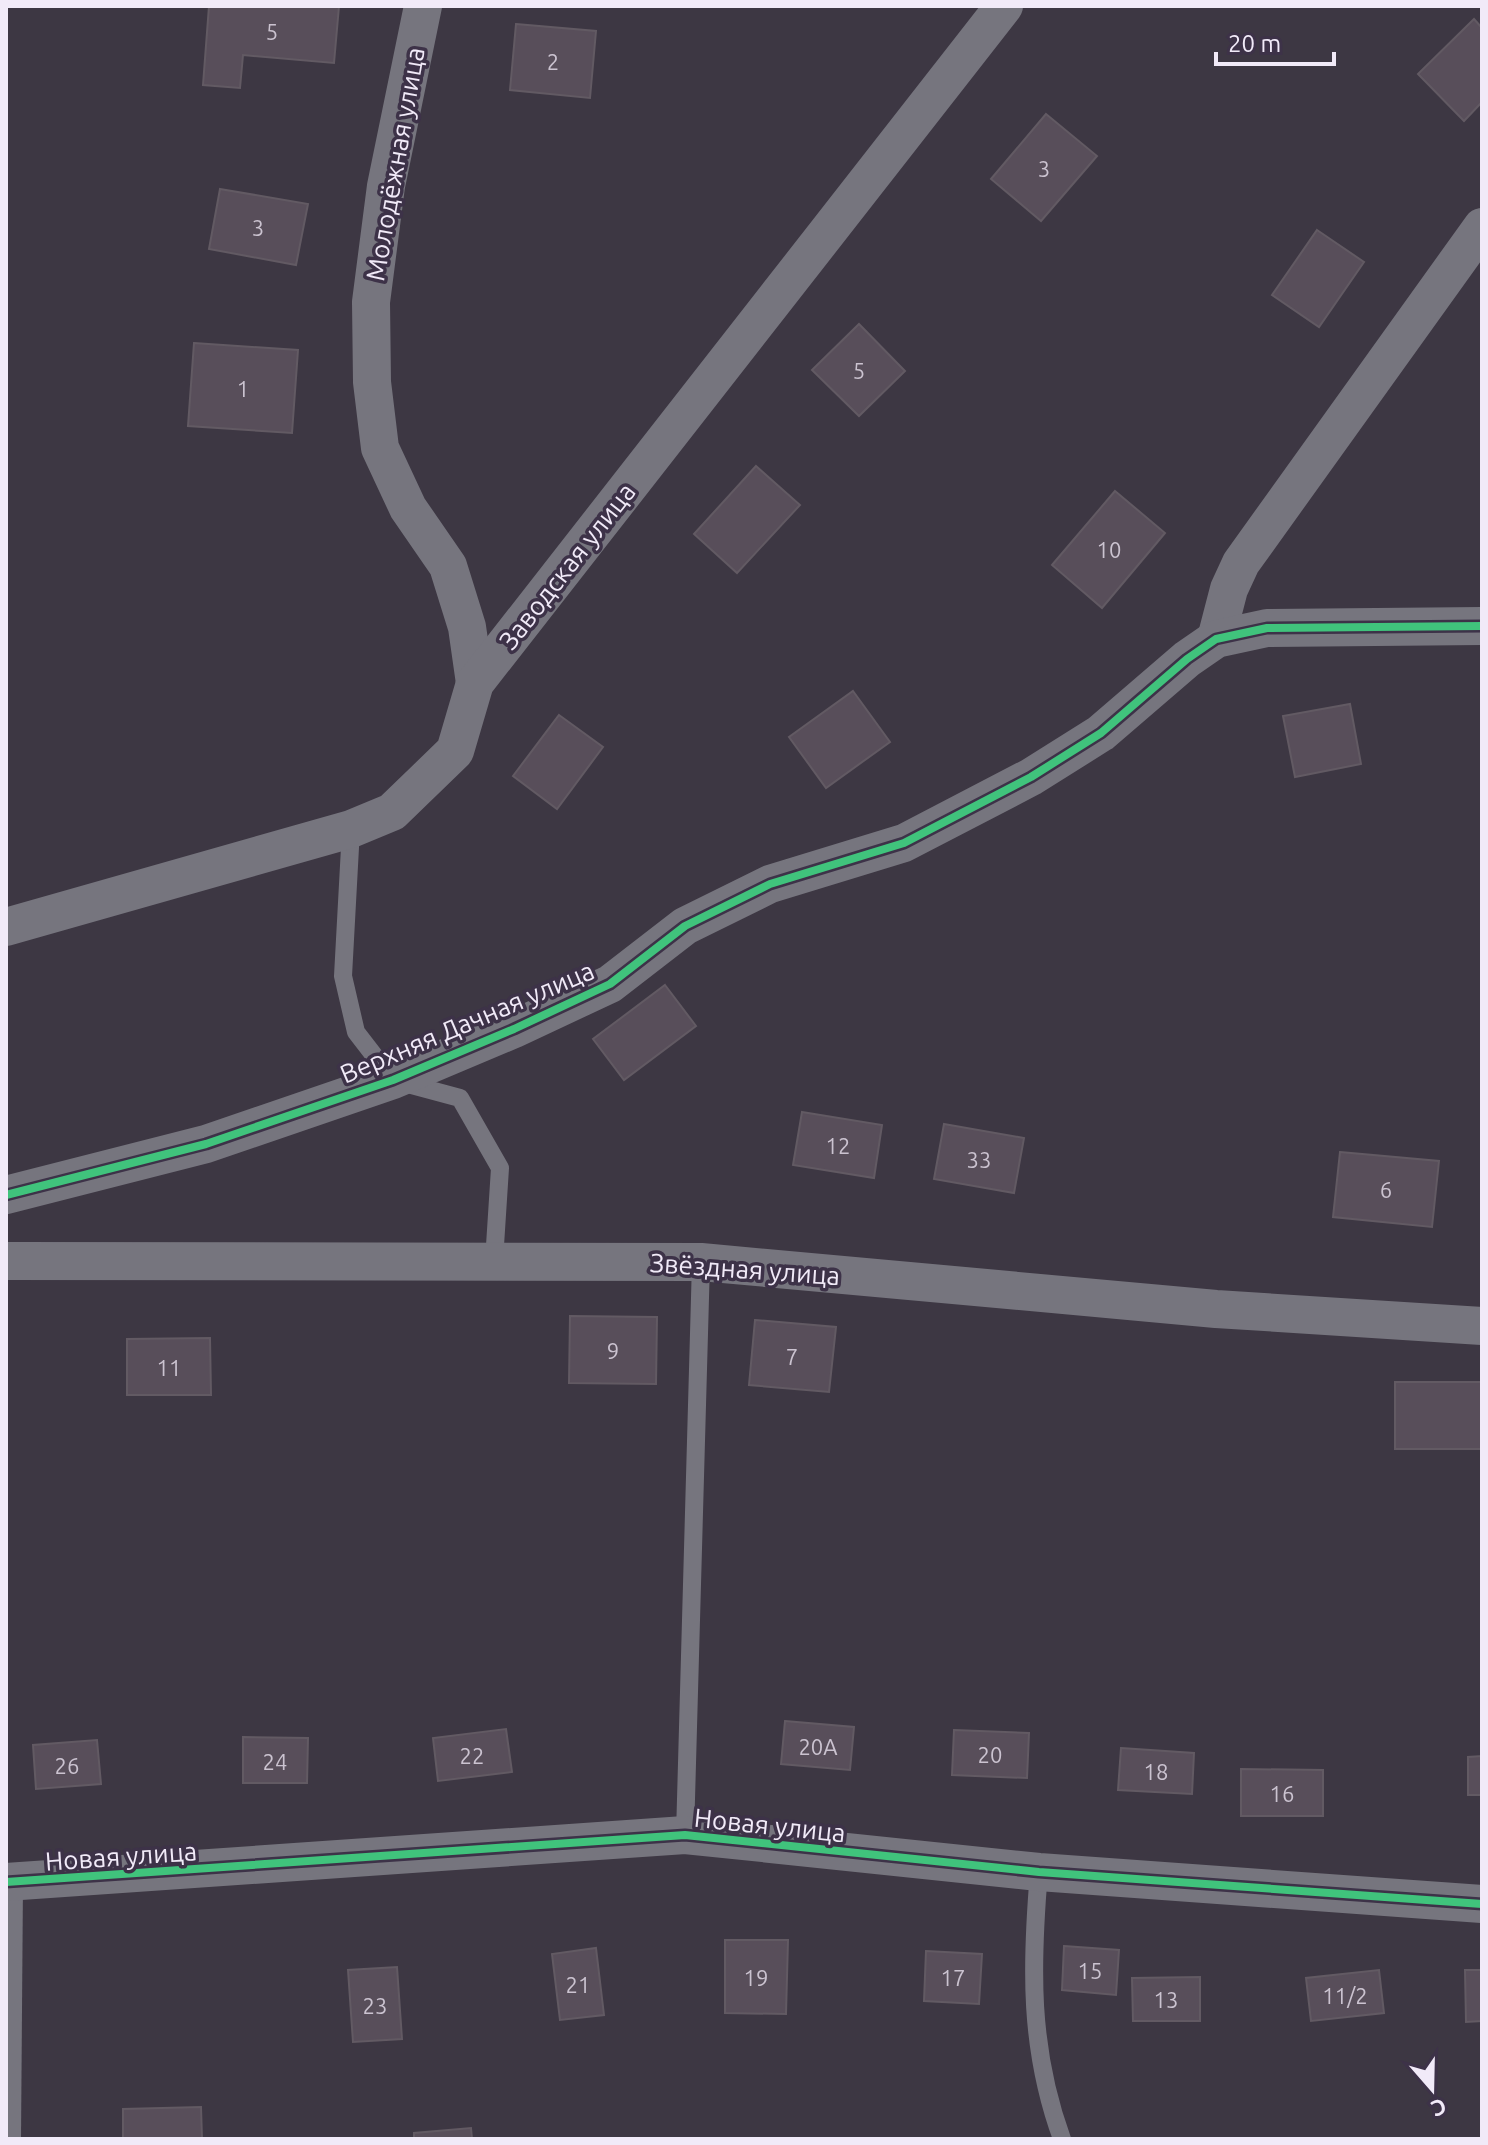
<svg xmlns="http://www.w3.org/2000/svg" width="1488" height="2145" font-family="Ubuntu,sans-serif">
  <rect width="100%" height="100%" fill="#3d3743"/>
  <g fill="#584e5a" stroke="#625a63" stroke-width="2">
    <polygon points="209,6 339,6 334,63 243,55 240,88 203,85"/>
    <polygon points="1474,19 1482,28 1482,102 1464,121 1418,74"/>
    <polygon points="516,24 596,31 590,98 510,90"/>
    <polygon points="1046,114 1097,156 1041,221 991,179"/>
    <polygon points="220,189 308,204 296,265 209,249"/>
    <polygon points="1317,230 1364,262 1319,327 1272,295"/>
    <polygon points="859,324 905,371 859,416 812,370"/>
    <polygon points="194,343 298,350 292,433 188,426"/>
    <polygon points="756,466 800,505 737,573 694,534"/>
    <polygon points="1115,491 1165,533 1102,608 1052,565"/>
    <polygon points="853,691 890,742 826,788 789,737"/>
    <polygon points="1350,704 1361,764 1295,777 1283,716"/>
    <polygon points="559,715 603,747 557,809 513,776"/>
    <polygon points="665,985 696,1026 624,1080 593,1039"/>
    <polygon points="802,1112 882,1125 874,1178 793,1165"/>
    <polygon points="944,1124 1024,1138 1014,1193 934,1179"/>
    <polygon points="1340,1152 1439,1161 1432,1227 1333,1217"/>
    <polygon points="570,1316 657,1317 656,1384 569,1383"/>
    <polygon points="755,1320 836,1327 829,1392 749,1385"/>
    <polygon points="210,1338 211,1395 127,1395 127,1339"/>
    <rect x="1395" y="1382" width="87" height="67"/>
    <polygon points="785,1721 854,1727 850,1770 781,1764"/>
    <polygon points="506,1729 512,1772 438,1781 433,1738"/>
    <polygon points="954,1730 1029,1733 1027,1778 952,1775"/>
    <polygon points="243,1737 308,1738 307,1783 243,1783"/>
    <polygon points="97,1740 101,1784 36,1789 33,1745"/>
    <polygon points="1121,1748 1194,1753 1192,1794 1118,1790"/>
    <polygon points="1482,1756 1482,1795 1468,1795 1468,1757"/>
    <polygon points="1241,1769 1323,1770 1323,1816 1241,1816"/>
    <polygon points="725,1940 788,1940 786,2014 725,2013"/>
    <polygon points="1064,1946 1119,1950 1116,1995 1062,1990"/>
    <polygon points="596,1948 604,2015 560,2020 552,1954"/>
    <polygon points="926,1951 982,1954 979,2004 924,2001"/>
    <polygon points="397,1967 402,2039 353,2042 348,1970"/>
    <polygon points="1379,1970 1384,2013 1311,2021 1306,1978"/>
    <polygon points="1465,1970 1482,1970 1482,2021 1466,2022"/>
    <polygon points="1200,1977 1200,2021 1133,2021 1132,1978"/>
    <polygon points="201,2107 202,2139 123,2139 123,2109"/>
    <polygon points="471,2128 472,2139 414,2139 414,2133"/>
  </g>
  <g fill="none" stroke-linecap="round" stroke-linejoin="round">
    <g stroke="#76757e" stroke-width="18">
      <polyline points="351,829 343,976 356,1032 393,1080 460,1098 500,1168 494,1261"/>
      <polyline points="685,1835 701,1262"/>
      <path d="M1039 1872C1031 1966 1029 2049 1062 2139"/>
      <polyline points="12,2139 14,1883"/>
    </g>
    <g stroke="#76757e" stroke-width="38">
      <polyline points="423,6 386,186 371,302 372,382 380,448 408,508 448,566 467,627 475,683"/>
      <polyline points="1216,639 1229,589 1241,563 1482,227"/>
      <polyline points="6,927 351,829 392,812 455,751 475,683 1004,6"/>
      <polyline points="6,1195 206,1144 393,1080 514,1029 610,984 685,926 770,884 904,843 1031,777 1101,733 1187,659 1216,639 1267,628 1482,626"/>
      <polyline points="6,1261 701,1262 1216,1309 1482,1326"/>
      <polyline points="6,1882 685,1835 1039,1872 1482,1904"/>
    </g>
    <defs>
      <g id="cycleway">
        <polyline points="6,1195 206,1144 393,1080 514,1029 610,984 685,926 770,884 904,843 1031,777 1101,733 1187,659 1216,639 1267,628 1482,626"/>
        <polyline points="6,1882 685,1835 1039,1872 1482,1904"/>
      </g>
    </defs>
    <use href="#cycleway" stroke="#3d3248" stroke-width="13"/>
    <use href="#cycleway" stroke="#40c37c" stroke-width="8"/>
  </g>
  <g text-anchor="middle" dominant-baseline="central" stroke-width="7" stroke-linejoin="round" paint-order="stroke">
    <g font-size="22" fill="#cbc3d0">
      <text x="272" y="31">5</text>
      <text x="553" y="61">2</text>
      <text x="1044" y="168">3</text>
      <text x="258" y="227">3</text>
      <text x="859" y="370">5</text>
      <text x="243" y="388">1</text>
      <text x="1109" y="549">10</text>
      <text x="838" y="1145">12</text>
      <text x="979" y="1159">33</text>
      <text x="1386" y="1189">6</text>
      <text x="613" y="1350">9</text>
      <text x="792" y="1356">7</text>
      <text x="169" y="1367">11</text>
      <text x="818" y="1746">20А</text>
      <text x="990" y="1754">20</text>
      <text x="472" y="1755">22</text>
      <text x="275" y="1761">24</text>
      <text x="67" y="1765">26</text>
      <text x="1156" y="1771">18</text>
      <text x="1282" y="1793">16</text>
      <text x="1090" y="1970">15</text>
      <text x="756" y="1977">19</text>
      <text x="953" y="1977">17</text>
      <text x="578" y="1984">21</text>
      <text x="1345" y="1995">11/2</text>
      <text x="1166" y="1999">13</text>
      <text x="375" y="2005">23</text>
    </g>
    <g font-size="26" fill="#f1eaf8" stroke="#3d3248">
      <text transform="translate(395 164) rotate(-80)">Молодёжная улица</text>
      <text transform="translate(567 566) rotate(-52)">Заводская улица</text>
      <text transform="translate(467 1022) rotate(-23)">Верхняя Дачная улица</text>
      <text transform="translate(745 1269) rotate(4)">Звёздная улица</text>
      <text transform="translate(770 1825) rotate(6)">Новая улица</text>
      <text transform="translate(121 1856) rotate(-4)">Новая улица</text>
    </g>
  </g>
  <rect width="1488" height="2145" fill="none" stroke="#f1eaf8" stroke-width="16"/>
  <g transform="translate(1432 2089) rotate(160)" stroke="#3d3248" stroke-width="6" paint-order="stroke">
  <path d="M0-6L14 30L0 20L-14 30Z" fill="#f1eaf8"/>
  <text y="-12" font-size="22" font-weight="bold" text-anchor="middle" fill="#f1eaf8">С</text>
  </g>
  <path d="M1216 52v12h118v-12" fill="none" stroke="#f1eaf8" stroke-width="4"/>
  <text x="1228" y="52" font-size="24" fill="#f1eaf8" stroke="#3d3248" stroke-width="6" paint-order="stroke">20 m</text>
</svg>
